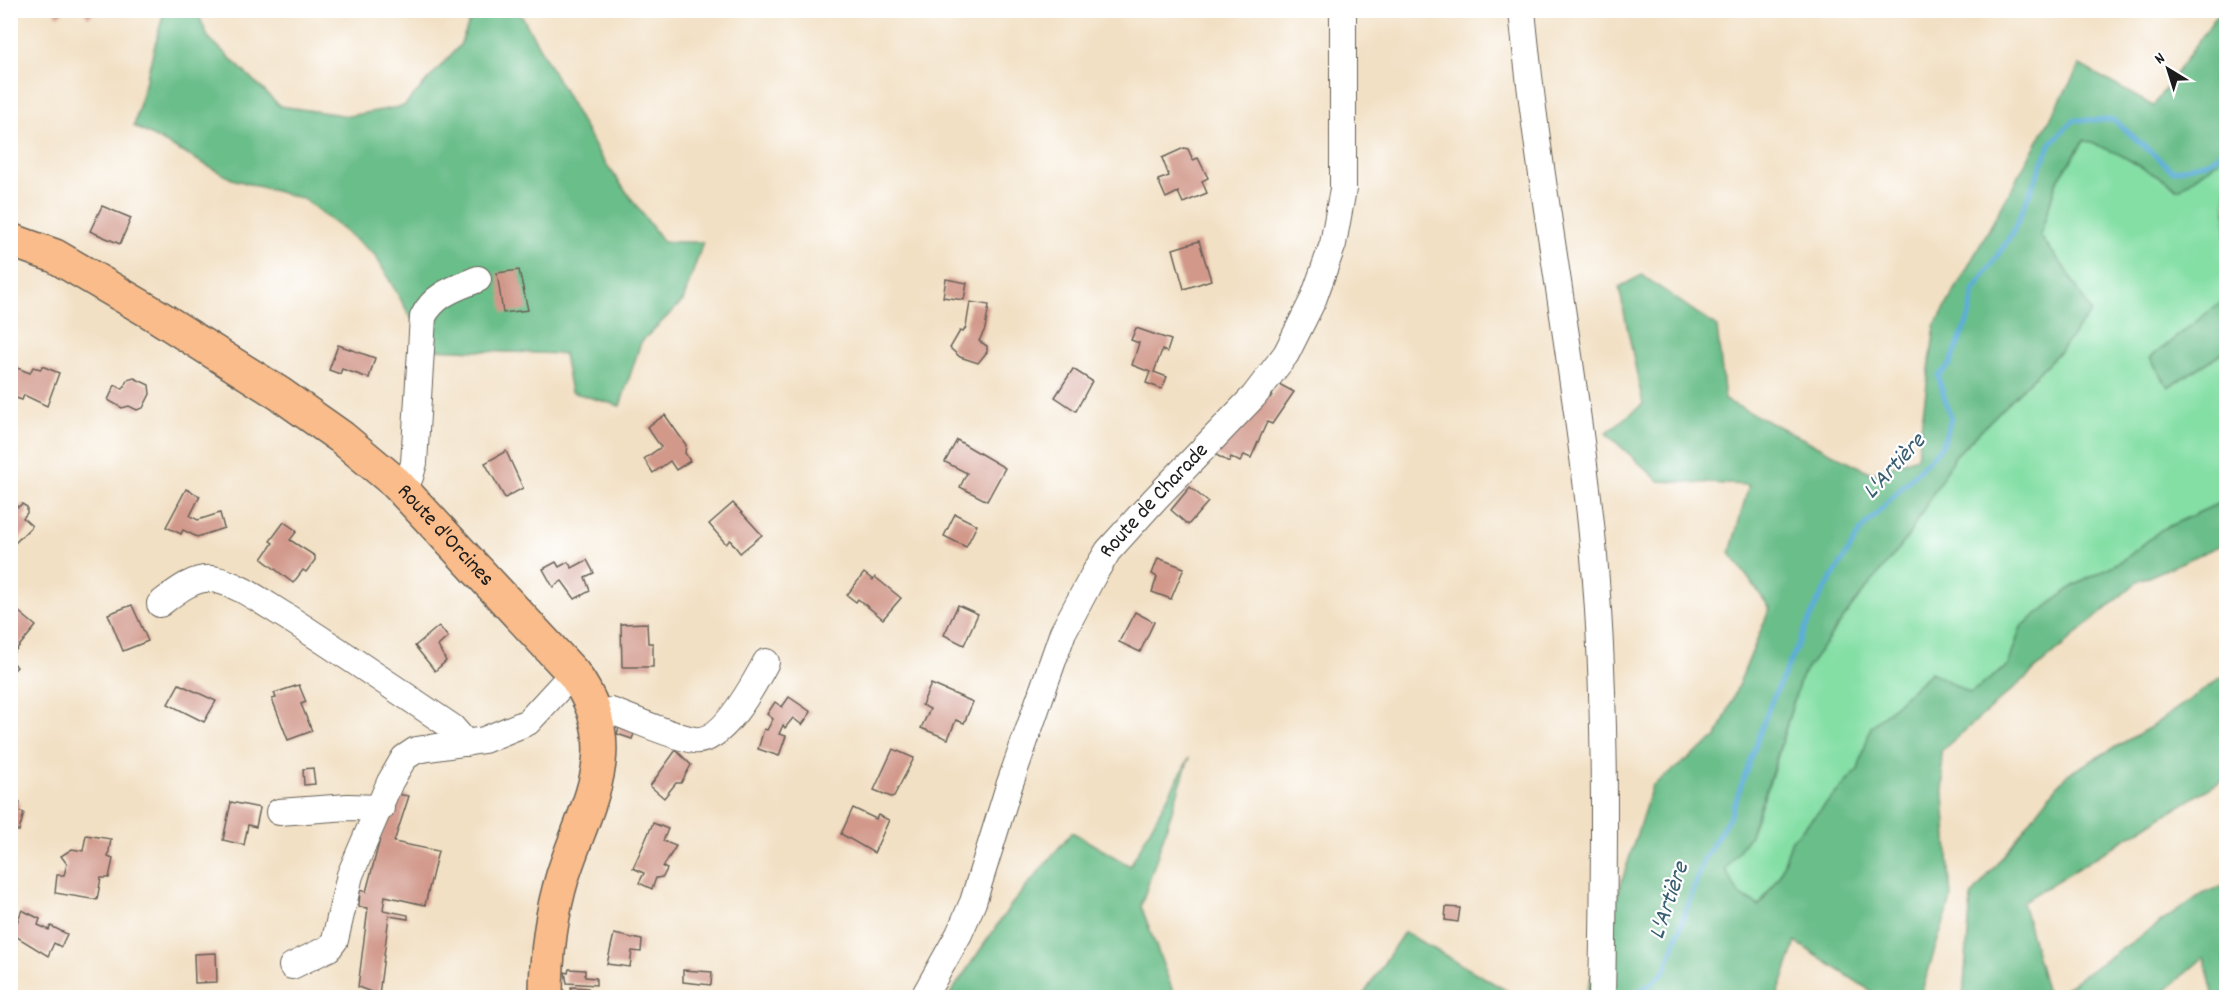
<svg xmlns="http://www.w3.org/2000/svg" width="2237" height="1008" font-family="Dekko,sans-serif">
  <rect width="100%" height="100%" fill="#fff"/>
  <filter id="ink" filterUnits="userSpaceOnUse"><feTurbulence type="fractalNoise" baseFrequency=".0167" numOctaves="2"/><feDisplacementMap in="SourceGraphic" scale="12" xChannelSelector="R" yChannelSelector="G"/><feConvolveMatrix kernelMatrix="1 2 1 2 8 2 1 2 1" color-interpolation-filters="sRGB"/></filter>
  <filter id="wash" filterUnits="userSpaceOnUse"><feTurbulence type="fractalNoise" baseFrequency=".008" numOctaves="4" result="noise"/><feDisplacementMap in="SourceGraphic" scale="24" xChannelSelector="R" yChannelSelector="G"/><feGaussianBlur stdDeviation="1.35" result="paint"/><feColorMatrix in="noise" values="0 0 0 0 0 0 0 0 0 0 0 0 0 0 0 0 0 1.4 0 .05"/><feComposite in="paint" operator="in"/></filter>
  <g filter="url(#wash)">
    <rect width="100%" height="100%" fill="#f2e0c4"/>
    <polygon fill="#84dfa5" stroke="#507e60" stroke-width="1.5" points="2085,140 2119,154 2179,189 2226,155 2226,298 2150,358 2168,387 2226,351 2226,500 2161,530 2125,559 2072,587 2021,627 2008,666 1970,693 1871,727 1858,770 1792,840 1780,874 1759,906 1739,894 1725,869 1749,837 1771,779 1801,677 1853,605 1905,541 1955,456 2060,351 2091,312 2066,270 2040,236 2056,183"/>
    <g fill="#6bbe8a" stroke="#446d53" stroke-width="1.5">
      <polygon points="164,11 197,11 208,37 280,106 349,116 404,106 460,45 474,11 519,11 601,157 663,242 703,242 683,301 641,342 620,406 571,392 564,354 429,349 375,255 304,199 232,179 134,126"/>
      <polygon points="2220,11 2226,11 2226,155 2179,189 2119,154 2084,140 2056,183 2040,236 2066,270 2091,312 2060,351 1955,456 1905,541 1853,605 1801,677 1770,779 1749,837 1725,869 1739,894 1759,906 1780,874 1792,840 1858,770 1871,727 1931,672 1970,693 2008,666 2021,627 2072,587 2125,559 2161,530 2226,500 2226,543 2137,582 1941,751 1951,899 1920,997 1880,997 1796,942 1777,997 1585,998 1652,786 1717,737 1770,608 1730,553 1749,485 1659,481 1606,433 1643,404 1619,287 1642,275 1717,327 1725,400 1872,473 1917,457 1935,326 2080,65 2153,106"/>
      <polygon points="2226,298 2226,351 2168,387 2150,358"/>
      <polygon points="2226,674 2226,778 2022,902 2048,997 1963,997 1971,897 2066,775 2149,728"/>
      <polygon points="1189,758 1141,906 1175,997 948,997 1011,905 1072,832 1130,866"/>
      <polygon points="2226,885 2226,997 2214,997 2204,957 2158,997 2052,997 2202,894"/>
      <polygon points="1404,932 1518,997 1362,997"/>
    </g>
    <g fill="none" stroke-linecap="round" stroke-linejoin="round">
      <polyline stroke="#5daed8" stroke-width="5" points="1634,994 1650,985 1665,971 1704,859 1731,814 1770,705 1818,601 1862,529 1942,446 1951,419 1938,376 1950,365 1969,317 1974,291 2013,232 2051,143 2074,120 2114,120 2173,171 2210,161 2226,148"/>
    </g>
    <g id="blocks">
      <g fill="#d2998b">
        <polygon points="53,10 66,10 58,16"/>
        <polygon points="82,10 98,10 88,18"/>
        <polygon points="1184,148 1188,149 1193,160 1198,158 1208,178 1202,181 1207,193 1183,203 1178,192 1166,198 1158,180 1169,176 1162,158"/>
        <polygon points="102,206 131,218 120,244 90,231"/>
        <polygon points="1199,241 1211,280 1184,289 1173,249"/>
        <polygon points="519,270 528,310 503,313 497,273"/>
        <polygon points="946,279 967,283 964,300 943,297"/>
        <polygon points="970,302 989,305 985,329 979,341 987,346 987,352 978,363 960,357 950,348 960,331 963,332 966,327"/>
        <polygon points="1136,328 1171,340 1167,352 1162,350 1154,372 1167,377 1162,389 1146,383 1150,372 1132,365 1139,343 1131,340"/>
        <polygon points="338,345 375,358 369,378 342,369 340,374 329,370"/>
        <polygon points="12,366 30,373 33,367 41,369 42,366 59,373 47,406 24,395 22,400 10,396"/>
        <polygon points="1073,369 1092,381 1076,411 1055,397"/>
        <polygon points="134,378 149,385 150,394 143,408 137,410 129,406 122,408 108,400 115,385 123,389 127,380"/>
        <polygon points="1279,384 1294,392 1272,424 1267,422 1251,458 1244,455 1240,462 1231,457 1229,462 1211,452 1239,425 1243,425 1254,408 1265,396 1270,398"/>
        <polygon points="665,415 686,445 685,453 690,461 676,470 670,461 653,473 644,459 661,447 647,427"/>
        <polygon points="957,440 1005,468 987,501 960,487 967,473 945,462"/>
        <polygon points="506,451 523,488 505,498 485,463"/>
        <polygon points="1190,487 1208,502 1188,525 1171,510"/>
        <polygon points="186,489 200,496 190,516 198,520 220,513 224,528 197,537 183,530 181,534 166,527"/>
        <polygon points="10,501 18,507 22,504 27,507 27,513 23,518 32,526 13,545 10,543"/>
        <polygon points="733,503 762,535 740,553 730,540 726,544 709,524"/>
        <polygon points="955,514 977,525 966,547 944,536"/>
        <polygon points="284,522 297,531 290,540 315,556 315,560 306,572 303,570 293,583 262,559 273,543 270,541"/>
        <polygon points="1158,558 1184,568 1171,599 1152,592 1157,577 1152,574"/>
        <polygon points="587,560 594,573 585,577 590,591 575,599 562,581 553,587 543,569 556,562 559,567 568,562 572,568"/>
        <polygon points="864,573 873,580 875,577 901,598 883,619 858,599 856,602 847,595"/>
        <polygon points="132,605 148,641 123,651 108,614"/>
        <polygon points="958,605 978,614 964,645 944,635"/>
        <polygon points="18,611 36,626 10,657 10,620"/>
        <polygon points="1135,612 1154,622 1140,652 1119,642"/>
        <polygon points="647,623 648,643 653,643 653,667 622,667 621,624"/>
        <polygon points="439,626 448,637 438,646 446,661 435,671 415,646"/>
        <polygon points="10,661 17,667 13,671 10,669"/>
        <polygon points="179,684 216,701 204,722 168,704"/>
        <polygon points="931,684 973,702 964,723 956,720 948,739 921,728 930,709 922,705"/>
        <polygon points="299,685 306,702 301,704 312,731 288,740 272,699 276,698 274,693"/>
        <polygon points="789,697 811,712 802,725 793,718 785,728 783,725 779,734 786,736 779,756 758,749 764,729 767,730 773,719 767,714 775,702 782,707"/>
        <polygon points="623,715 639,721 632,739 617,734"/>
        <polygon points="893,749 914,758 894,796 891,797 874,790"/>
        <polygon points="676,750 691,765 681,783 676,783 664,798 650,786"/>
        <polygon points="313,768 315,784 304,785 303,769"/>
        <polygon points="396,794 409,796 394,842 438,851 425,905 385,896 383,910 408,915 408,919 389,916 379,995 358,987 368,908 359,907 360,890 366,892 380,839"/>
        <polygon points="10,800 20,803 18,811 24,813 19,831 13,829 11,834"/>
        <polygon points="231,802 260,808 256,827 248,825 244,845 223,840"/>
        <polygon points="853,808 876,819 878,815 889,820 874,853 841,834"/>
        <polygon points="653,823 668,829 663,841 676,846 663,867 667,869 663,877 656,878 652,889 639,883 644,873 633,868"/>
        <polygon points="86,835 111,839 108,857 113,859 109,878 101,878 97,900 55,893 57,875 64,875 67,864 61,856 72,849 83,851"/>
        <polygon points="1446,907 1460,908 1458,922 1445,920"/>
        <polygon points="22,910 40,919 38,925 49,930 51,926 67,934 61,947 54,943 48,956 12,934"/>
        <polygon points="614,934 642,940 641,952 632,951 630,967 607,964"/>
        <polygon points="216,953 217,982 195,983 194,954"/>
        <polygon points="569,969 585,970 585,977 596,978 596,985 567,983 565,972 568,973"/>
        <polygon points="683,970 712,972 711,985 683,982"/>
        <polygon points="571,987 588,988 587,998 571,998"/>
      </g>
    </g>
  </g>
  <g filter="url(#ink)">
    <use href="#blocks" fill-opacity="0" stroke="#676157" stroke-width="1.5"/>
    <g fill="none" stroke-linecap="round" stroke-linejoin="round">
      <defs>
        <g id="minor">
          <path d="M1522 10C1538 182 1573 353 1591 524 1607 682 1605 839 1602 998"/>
          <path d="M400 488 410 477 414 463 423 317C434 294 456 288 478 279"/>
          <path d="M160 604C174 593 194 576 213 579 239 584 265 604 287 617 343 653 397 690 452 727L466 743"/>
          <path d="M597 713 611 711C634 719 670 736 694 740 723 744 754 684 766 662"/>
          <polyline points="279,812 348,807 381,808"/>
          <polyline points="292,966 329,948 335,940 350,875 390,782 404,758 416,750 484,740 528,722 573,673"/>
          <path id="s1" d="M923 998 959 934 973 902 1009 786 1063 632 1094 574 1108 551 1155 499 1254 396 1286 354 1313 300 1333 244 1343 189V10"/>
        </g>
        <g id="major">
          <path id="s2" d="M10 240 55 256 154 314 280 394 341 437 396 483 573 673C627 746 587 801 563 875 551 914 546 957 546 998"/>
        </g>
      </defs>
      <use href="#minor" stroke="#676157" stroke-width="28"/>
      <use href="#major" stroke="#676157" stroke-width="36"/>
      <use href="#minor" stroke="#fff" stroke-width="26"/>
      <use href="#major" stroke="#f9bc8a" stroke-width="33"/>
    </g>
  </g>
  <g text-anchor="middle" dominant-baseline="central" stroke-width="4.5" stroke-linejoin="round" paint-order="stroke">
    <g font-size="22" fill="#1c1c1c" stroke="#fff">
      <text stroke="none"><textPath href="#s1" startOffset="554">Route de Charade</textPath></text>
      <text stroke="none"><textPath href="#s2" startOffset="530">Route d'Orcines</textPath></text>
    </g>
    <g font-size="24" font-style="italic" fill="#395e71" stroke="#fff">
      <text transform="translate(1895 467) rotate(-47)">L'Artière</text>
      <text transform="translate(1670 901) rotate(-71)">L'Artière</text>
    </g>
  </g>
  <rect width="2237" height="1008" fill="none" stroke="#fff" stroke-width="36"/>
  <g transform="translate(2168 69) rotate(322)" stroke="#ffffff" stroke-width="4.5" paint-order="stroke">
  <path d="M0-4.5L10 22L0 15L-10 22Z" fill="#1c1c1c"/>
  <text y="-9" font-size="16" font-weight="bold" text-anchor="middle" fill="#1c1c1c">N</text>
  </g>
</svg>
